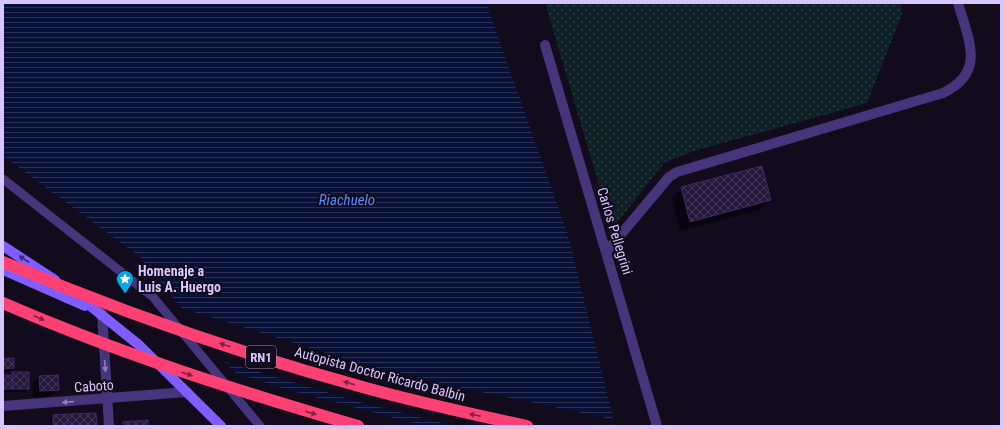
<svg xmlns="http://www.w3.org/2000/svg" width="1004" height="429" font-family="'Roboto Condensed',sans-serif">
  <defs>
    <pattern id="grass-dots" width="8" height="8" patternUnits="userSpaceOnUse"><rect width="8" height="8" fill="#0e2125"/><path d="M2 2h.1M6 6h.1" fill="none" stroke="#304046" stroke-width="1.8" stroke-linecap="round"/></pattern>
    <pattern id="water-rules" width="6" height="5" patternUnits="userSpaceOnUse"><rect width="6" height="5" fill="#081037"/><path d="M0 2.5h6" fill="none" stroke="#2b3155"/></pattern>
    <pattern id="building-cross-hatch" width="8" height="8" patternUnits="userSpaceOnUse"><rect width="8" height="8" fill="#26173c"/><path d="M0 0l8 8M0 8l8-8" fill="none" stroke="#453759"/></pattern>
  </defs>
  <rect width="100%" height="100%" fill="#110b1b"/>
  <polygon fill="url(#grass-dots)" points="545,3 901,3 902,14 867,103 694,151 664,163 612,229"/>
  <polygon fill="url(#water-rules)" points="3,3 486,3 568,235 615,426 277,426 140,257 3,156"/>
  <g fill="#110b1b">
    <polygon points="178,307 365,365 457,387 616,420 617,426 454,426 356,401 222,361"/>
    <polygon points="230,371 285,389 424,426 275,426"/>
  </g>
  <g fill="#0007">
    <polygon points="682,188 770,200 760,210 680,231 672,198"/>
    <polygon points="3,360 13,368 10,371 3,372"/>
    <polygon points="13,373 28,389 25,392 3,392 3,376 10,376"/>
    <polygon points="39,377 58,390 51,396 33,397 32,384"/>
    <polygon points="53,416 96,426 48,426 50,426 50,419"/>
  </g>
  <g fill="url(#building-cross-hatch)" stroke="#422869">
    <polygon points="762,166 771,200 690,222 681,187"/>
    <polygon points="14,358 14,368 3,369 3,359"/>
    <polygon points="12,372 29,372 29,389 13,389"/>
    <polygon points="3,375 12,375 13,389 3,389"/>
    <polygon points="58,375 59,390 40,391 39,376"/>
    <polygon points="96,413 97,426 68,426 67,414"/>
    <polygon points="67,414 68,426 53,426 53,415"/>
    <polygon points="148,420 148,426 123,426 123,422"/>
  </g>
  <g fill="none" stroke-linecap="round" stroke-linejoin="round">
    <polyline stroke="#46357b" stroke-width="9" points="3,179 153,297 260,426"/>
    <g stroke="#46357b" stroke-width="10">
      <polyline points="545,45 657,426"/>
      <path d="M607 251 669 177 677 172 943 93C987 72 968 39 958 3"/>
      <polyline points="102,313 109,426"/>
      <polyline points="3,406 187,392"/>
    </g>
    <g stroke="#815cff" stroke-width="10">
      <polyline points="3,246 55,280"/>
      <polyline points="3,270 85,306"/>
      <polyline points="78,296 139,345 221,426"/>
    </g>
    <g stroke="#ff4075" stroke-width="12">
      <path d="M3 262C119 311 238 353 359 386 415 402 471 414 527 426"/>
      <path d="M3 303C118 353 237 391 358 426"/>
    </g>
  </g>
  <defs><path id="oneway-solid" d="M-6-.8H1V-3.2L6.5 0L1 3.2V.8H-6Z"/></defs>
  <use fill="#3e2b76" href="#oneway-solid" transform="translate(24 259) rotate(-147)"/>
  <g fill="#7c2344">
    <use href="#oneway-solid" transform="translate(39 318) rotate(22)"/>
    <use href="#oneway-solid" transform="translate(225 345) rotate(-162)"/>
    <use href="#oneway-solid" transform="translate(187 374) rotate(18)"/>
    <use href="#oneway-solid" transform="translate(349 383) rotate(-164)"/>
    <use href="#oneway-solid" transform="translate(311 413) rotate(16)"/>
    <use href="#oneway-solid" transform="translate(475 415) rotate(-168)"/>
  </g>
  <g fill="#8e7dbd">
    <use href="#oneway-solid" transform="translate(105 366) rotate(86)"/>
    <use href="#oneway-solid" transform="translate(68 402) rotate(176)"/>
  </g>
  <defs>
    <symbol id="sight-pin" viewBox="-11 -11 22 30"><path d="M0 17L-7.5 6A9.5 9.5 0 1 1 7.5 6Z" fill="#00a8f0" stroke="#110b1b"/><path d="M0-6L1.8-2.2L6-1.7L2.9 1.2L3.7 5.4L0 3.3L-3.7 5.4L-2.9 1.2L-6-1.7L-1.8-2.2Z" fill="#fff"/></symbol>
  </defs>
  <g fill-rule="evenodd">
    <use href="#sight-pin" x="115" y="269" width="20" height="27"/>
  </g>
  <g text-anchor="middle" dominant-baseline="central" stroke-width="4" stroke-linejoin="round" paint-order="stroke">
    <rect fill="#110b1b" stroke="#9c8dbb" stroke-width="1" x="246" y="346" width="30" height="22" rx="3"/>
    <g font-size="13" font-weight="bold" fill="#d7c5ff">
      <text x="261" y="357">RN1</text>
    </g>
    <g font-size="14" fill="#d7c5ff" stroke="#110b1b">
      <text transform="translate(615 231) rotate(73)">Carlos Pellegrini</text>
      <text transform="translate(380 374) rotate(15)">Autopista Doctor Ricardo Balbín</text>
      <text transform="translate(94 386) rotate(-4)">Caboto</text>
    </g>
    <g font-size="14" font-weight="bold" fill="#d7c5ff" stroke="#110b1b" text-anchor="start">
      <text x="138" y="271">Homenaje a<tspan x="138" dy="16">Luis A. Huergo</tspan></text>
    </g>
    <g font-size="15" font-style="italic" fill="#538dff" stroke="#110b1b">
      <text x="347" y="200">Riachuelo</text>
    </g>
  </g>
  <rect width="1004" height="429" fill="none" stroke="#d7c5ff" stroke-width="8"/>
</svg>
